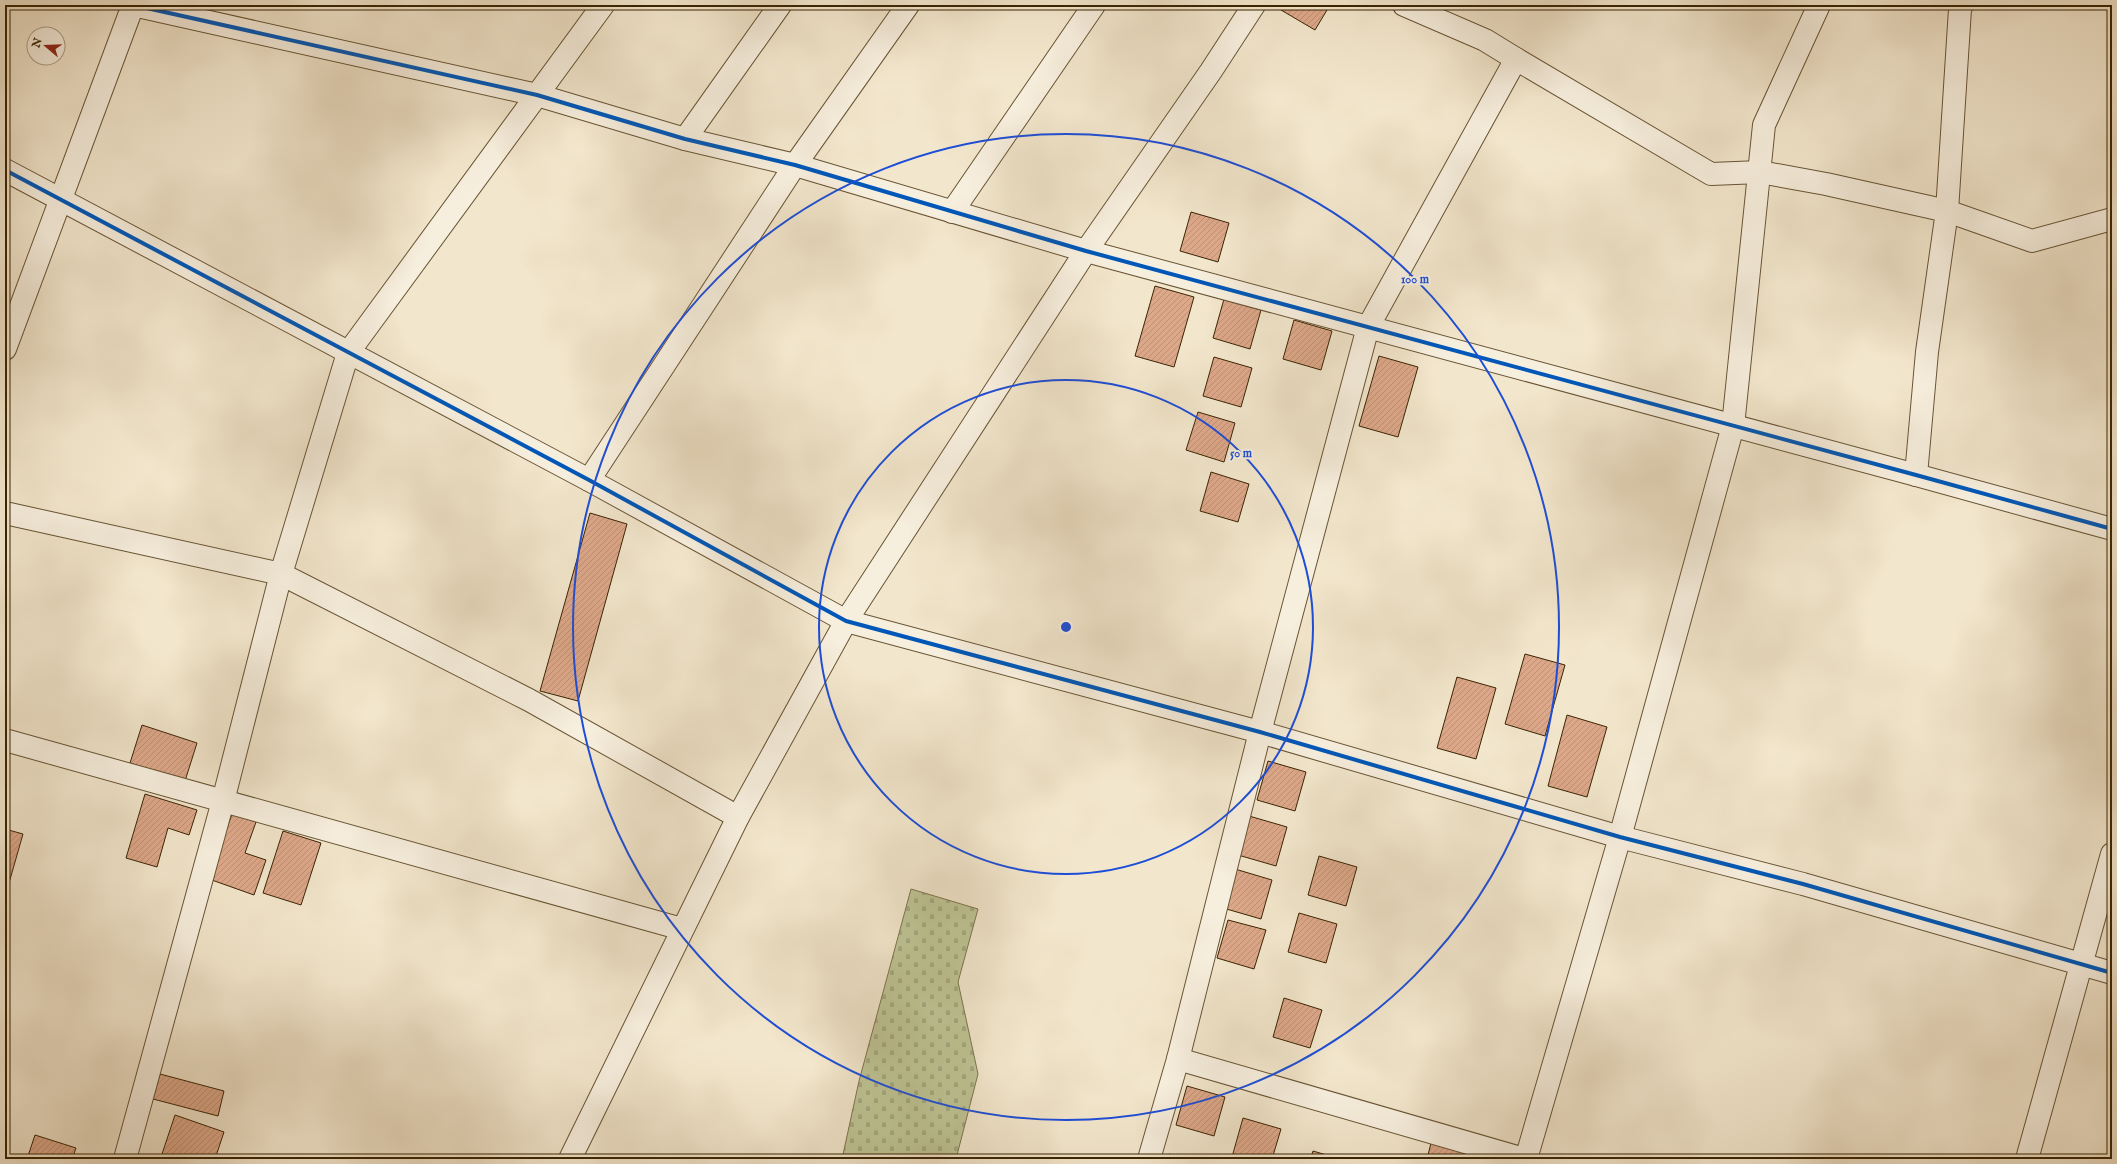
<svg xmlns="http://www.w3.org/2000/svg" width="2117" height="1164" font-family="'IM FELL English',serif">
  <defs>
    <pattern id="cemetery-stones" width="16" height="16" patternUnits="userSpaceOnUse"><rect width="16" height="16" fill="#bec495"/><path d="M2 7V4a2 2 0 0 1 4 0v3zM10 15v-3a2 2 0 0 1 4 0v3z" fill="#a4a87f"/></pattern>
    <pattern id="building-hatch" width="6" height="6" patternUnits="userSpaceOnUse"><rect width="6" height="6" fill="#dda88a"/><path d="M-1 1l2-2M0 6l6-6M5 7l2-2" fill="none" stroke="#be9075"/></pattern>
  </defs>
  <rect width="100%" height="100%" fill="#f2e6cc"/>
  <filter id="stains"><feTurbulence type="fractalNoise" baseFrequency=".005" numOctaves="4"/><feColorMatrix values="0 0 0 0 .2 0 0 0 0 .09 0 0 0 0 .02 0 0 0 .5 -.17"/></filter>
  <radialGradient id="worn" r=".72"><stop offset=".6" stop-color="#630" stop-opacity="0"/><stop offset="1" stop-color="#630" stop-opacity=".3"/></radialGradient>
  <polygon fill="url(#cemetery-stones)" stroke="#7c744c" points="911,889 978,909 958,982 978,1074 956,1159 842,1159 859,1081"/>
  <g fill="url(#building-hatch)" stroke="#3a2402">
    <polygon points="1284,5 1330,5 1315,30 1281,10"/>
    <polygon points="1191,212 1229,223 1218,262 1180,251"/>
    <polygon points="1155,286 1194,297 1174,367 1135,356"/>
    <polygon points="1224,299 1261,310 1250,349 1213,338"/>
    <polygon points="1294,320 1332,331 1321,370 1283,359"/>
    <polygon points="1379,356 1418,367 1398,437 1359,426"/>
    <polygon points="1214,357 1252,368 1241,407 1203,396"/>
    <polygon points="1198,412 1235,423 1224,462 1186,450"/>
    <polygon points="1211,472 1249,484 1238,522 1200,511"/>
    <polygon points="590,513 627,524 578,701 540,691"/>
    <polygon points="1525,654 1565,665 1545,736 1505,724"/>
    <polygon points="1457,677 1496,688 1476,759 1437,748"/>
    <polygon points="1567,715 1607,727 1587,797 1548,786"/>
    <polygon points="142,725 197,743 185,781 130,763"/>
    <polygon points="1268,761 1306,772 1295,811 1257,800"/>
    <polygon points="145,794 197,810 189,835 168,828 157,867 126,858"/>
    <polygon points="232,814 256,822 245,853 266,860 254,895 209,879"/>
    <polygon points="1249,816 1287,827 1276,866 1238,855"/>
    <polygon points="5,829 23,834 5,897"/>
    <polygon points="283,831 321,843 301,905 263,893"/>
    <polygon points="1319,856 1357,867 1346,906 1308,895"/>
    <polygon points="1235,869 1272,880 1261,919 1223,908"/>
    <polygon points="1299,913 1337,924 1326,963 1288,952"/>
    <polygon points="1228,920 1266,930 1254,969 1217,958"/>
    <polygon points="1284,998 1322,1010 1310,1048 1273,1037"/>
    <polygon points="160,1074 224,1091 218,1116 153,1099"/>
    <polygon points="1187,1086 1225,1097 1214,1136 1176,1125"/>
    <polygon points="175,1115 224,1132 215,1159 168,1159 161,1157"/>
    <polygon points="1243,1118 1281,1129 1272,1159 1239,1159 1232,1157"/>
    <polygon points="35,1135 76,1148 72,1159 27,1159"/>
    <polygon points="1431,1143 1469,1154 1468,1159 1427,1159"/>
    <polygon points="1313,1151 1340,1159 1310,1159"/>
    <polygon points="1169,1154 1187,1159 1167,1159"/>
  </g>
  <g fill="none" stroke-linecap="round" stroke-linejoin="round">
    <defs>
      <g id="minor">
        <polyline points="133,5 537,95 685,139 795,165 1086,251 1916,475 2112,529"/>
        <polyline points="1404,5 1485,40 1516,59 1711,174 1760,172 1826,184 1947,211 2032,241 2112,219"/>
        <polyline points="685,139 780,5"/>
        <polyline points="5,170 589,480 846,621 1260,732 1620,837 1803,884 2112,973"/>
        <polyline points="952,212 1094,5"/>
        <polyline points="5,349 133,5"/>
        <polyline points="1916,475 1927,352 1947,211 1960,9 1962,5"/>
        <polyline points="589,480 795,165 908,5"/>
        <polyline points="5,513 281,574 529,700 738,817"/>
        <polyline points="5,740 682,929"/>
        <polyline points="1178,1059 1524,1159"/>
        <polyline points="125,1159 223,801 281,574 348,353 603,5"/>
        <polyline points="570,1159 738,817 846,621 1086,251 1211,71 1254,5"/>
        <polyline points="1149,1159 1178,1059 1260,732 1368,327 1516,59"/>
        <polyline points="1526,1159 1620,837 1733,426 1764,125 1819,5"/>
        <polyline points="2027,1159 2112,854"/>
      </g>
    </defs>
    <use href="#minor" stroke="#685434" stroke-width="24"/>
    <use href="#minor" stroke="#f7efde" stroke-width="22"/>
    <defs>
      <g id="cycleway">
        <polyline points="133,5 537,95 685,139 795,165 1086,251 1916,475 2112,529"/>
        <polyline points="5,170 589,480 846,621 1260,732 1620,837 1803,884 2112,973"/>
      </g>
    </defs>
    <use href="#cycleway" stroke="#f7efde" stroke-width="6"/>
    <use href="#cycleway" stroke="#0057b8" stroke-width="4"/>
  </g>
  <g fill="none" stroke="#1d4ed8" stroke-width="2">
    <circle cx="1066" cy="627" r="247"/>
    <circle cx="1066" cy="627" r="493"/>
  </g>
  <circle cx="1066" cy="627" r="6" fill="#1d4ed8" stroke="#f7efde" stroke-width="2"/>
  <g font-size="12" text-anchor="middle" font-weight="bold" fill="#1d4ed8" stroke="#f7efde" stroke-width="4" stroke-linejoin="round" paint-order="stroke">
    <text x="1415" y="283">100 m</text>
    <text x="1241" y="457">50 m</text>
  </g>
  <rect width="2117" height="1164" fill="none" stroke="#f2e6cc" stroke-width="20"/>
  <rect x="6" y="6" width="2105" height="1152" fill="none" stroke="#3a2402" stroke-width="2"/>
  <rect x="10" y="10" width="2097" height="1144" fill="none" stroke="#3a2402"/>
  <g transform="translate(46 46) rotate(289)"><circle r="19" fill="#f7efde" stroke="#ab9e86"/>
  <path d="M0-3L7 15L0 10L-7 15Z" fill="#8f2418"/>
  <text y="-6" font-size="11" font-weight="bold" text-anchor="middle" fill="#3a2402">N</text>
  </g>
  <rect width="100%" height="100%" filter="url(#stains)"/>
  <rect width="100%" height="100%" fill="url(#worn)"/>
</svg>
